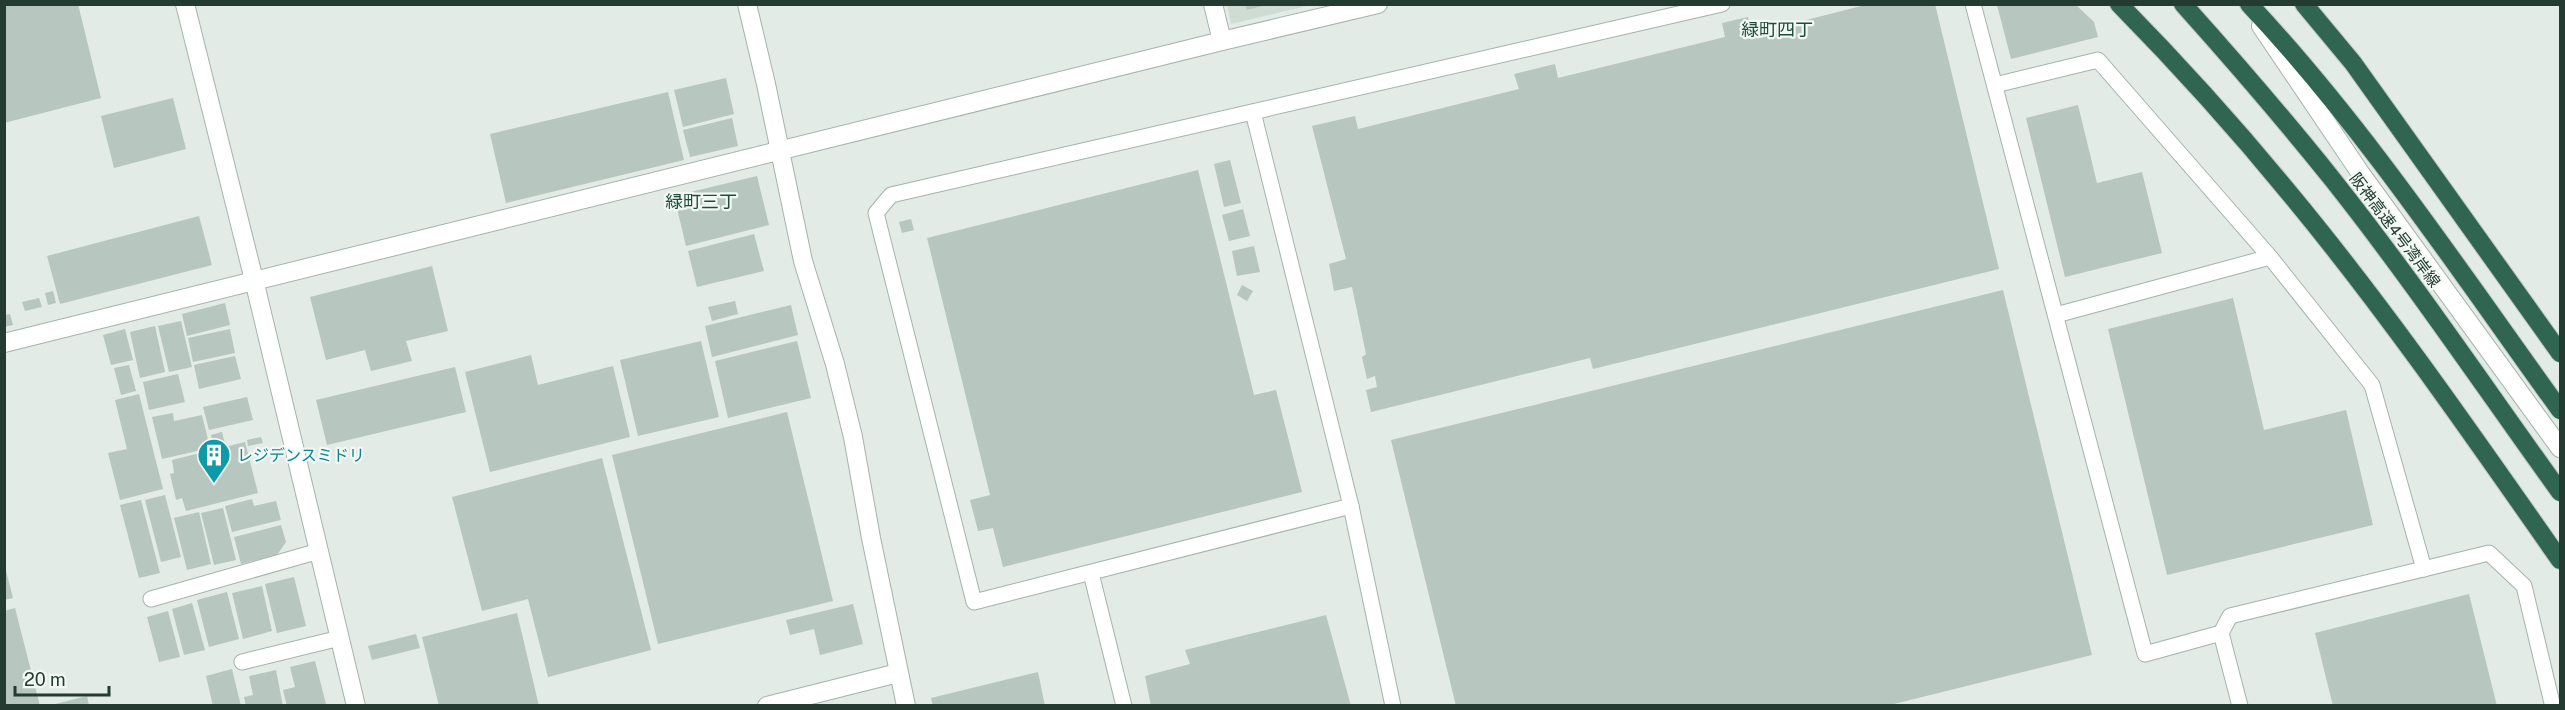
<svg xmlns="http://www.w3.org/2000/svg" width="2565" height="710" font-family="'Public Sans','Noto Sans JP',sans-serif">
  <rect width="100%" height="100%" fill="#e2ebe5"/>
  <polygon fill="#d0dbd4" points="1227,4 1311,5 1231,24"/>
  <g fill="#b7c6be">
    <polygon points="4,4 78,4 101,98 4,123"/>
    <polygon points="1245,4 1266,4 1266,5 1247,10"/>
    <polygon points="1869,4 1935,4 1999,269 1593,369 1590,358 1371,412 1366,390 1377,387 1375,376 1367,379 1362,357 1366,354 1352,287 1334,291 1329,264 1346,259 1312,126 1355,116 1358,129 1519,89 1514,74 1555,64 1558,78 1725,37 1722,23 1748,17 1752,34"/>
    <polygon points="1997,5 2076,5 2094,22 2098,37 2011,59"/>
    <polygon points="726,78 734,114 683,127 674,90"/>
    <polygon points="668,92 684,160 506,203 490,134"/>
    <polygon points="173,98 186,149 114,168 101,116"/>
    <polygon points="2078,105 2097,183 2142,172 2162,253 2065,277 2026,118"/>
    <polygon points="732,118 738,146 690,157 683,130"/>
    <polygon points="1230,160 1241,203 1224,207 1214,164"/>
    <polygon points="1198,170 1254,395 1276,390 1302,492 1003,567 993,528 978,531 970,500 990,495 927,238"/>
    <polygon points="757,176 769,225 686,246 674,196"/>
    <polygon points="1243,209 1250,236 1229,241 1222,215"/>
    <polygon points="199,216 212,265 60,304 47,256"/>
    <polygon points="911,219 914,230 902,233 899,222"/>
    <polygon points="754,234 764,271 697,287 688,251"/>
    <polygon points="1254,246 1260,272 1237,276 1232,251"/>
    <polygon points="432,266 448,331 406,341 412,361 371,371 365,350 326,360 310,297"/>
    <polygon points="1242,285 1253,291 1247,301 1237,295"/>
    <polygon points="2003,290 2092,655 1886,706 1456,706 1391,440"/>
    <polygon points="53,291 56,303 48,305 45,293"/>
    <polygon points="39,298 42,307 25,311 22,302"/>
    <polygon points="2233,298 2264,430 2346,410 2373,525 2167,575 2108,329"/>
    <polygon points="735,301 738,314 712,321 708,307"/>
    <polygon points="225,303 230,325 187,336 182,314"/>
    <polygon points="791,305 798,335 712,357 705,326"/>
    <polygon points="10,314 13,325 4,327 4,315"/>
    <polygon points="181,321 192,367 169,372 158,326"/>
    <polygon points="155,326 165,372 140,378 130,332"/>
    <polygon points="125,329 133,360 111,365 103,335"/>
    <polygon points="230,329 235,353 193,362 188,338"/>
    <polygon points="701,341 719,417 638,436 620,360"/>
    <polygon points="797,341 811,398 728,418 715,361"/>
    <polygon points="531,355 538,385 613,366 630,437 490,472 465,372"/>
    <polygon points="235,356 241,379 199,389 194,365"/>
    <polygon points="129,365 136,391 121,395 114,368"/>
    <polygon points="455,367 466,412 327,445 316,400"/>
    <polygon points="178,374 185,402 149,410 143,382"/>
    <polygon points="139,394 163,489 120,500 108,453 127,449 115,400"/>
    <polygon points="247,397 253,420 209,430 203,407"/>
    <polygon points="787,412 833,601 658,644 612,455"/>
    <polygon points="173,413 174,421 202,415 210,448 162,459 152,417"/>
    <polygon points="222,432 225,444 214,447 211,435"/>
    <polygon points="261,437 263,443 248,446 247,440"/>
    <polygon points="245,442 258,493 186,511 182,498 176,500 170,474 174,473 172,460"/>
    <polygon points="602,458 651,650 548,677 528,599 482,611 452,497"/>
    <polygon points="165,495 181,557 161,562 145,500"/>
    <polygon points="252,499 254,506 276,501 281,520 232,532 225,506"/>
    <polygon points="141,500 160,573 139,578 120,505"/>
    <polygon points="223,508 236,560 214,565 201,513"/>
    <polygon points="199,512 211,564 187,570 174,518"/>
    <polygon points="281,525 286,542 277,555 241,564 234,537"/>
    <polygon points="5,567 13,598 4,600 4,568"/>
    <polygon points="294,577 306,626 277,633 265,584"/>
    <polygon points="262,586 272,631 243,639 232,593"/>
    <polygon points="227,592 239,639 209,647 197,600"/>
    <polygon points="2469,594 2497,706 2333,706 2315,633"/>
    <polygon points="192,603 205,650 184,655 172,609"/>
    <polygon points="853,604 863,644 820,655 814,629 790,635 786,620"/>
    <polygon points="15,608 40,706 4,706 4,611"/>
    <polygon points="168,611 180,657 159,662 147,617"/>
    <polygon points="517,613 539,706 439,706 422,637"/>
    <polygon points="1326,615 1351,706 1151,706 1145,676 1190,664 1185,650"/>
    <polygon points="416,634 420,648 372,660 368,646"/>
    <polygon points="315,661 326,704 287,706 283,690 295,687 290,667"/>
    <polygon points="232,669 241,706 213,706 206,676"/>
    <polygon points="276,670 283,706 246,706 244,697 253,695 249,676"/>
    <polygon points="1038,672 1045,706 933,706 931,698"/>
    <polygon points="87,696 89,706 55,706 55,704"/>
  </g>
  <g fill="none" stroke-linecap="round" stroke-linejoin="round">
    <defs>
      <g id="service">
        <polyline points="1973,4 2145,654 2221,633 2240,706"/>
        <polyline points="1995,85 2098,60 2270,257 2372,385 2424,569"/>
        <polyline points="1253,112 1351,506 1393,706"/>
        <polyline points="2056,315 2270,257"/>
        <polyline points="1351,506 974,602 876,213 891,195 1722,4"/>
        <polyline points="1091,573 1124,706"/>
        <polyline points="151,599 319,551"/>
        <polyline points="2221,633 2230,616 2489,553 2524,586 2552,703"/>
        <polyline points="242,662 340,638"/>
      </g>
      <g id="minor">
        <polyline points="185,4 254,280 356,706"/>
        <polyline points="747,4 766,84 803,261 835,364 853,437 871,538 906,706"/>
        <polyline points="1213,4 1222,41"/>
        <polyline points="4,343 1222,41 1378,4"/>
        <polyline points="767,706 898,673"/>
      </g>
      <polyline id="tertiary" points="2261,26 2361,174 2560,448"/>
      <g id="motorway">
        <path d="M2119 4C2179 65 2236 128 2290 194 2387 311 2473 436 2560 560"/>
        <path d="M2183 4C2235 62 2285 120 2333 180 2413 281 2485 388 2560 492"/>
        <path d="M2249 4C2365 128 2461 273 2560 410"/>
        <polyline points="2304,4 2353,63 2560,353"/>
      </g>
    </defs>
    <use href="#service" stroke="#a5b3ab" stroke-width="17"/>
    <use href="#minor" stroke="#a5b3ab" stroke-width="20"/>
    <use href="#tertiary" stroke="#a5b3ab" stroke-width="20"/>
    <use href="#motorway" stroke="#c1c8c5" stroke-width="20"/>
    <use href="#service" stroke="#fff" stroke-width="15"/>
    <use href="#minor" stroke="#fff" stroke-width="18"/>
    <use href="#tertiary" stroke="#fff" stroke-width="18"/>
    <use href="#motorway" stroke="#306651" stroke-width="18"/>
  </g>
  <defs>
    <symbol id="building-pin" viewBox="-11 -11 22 30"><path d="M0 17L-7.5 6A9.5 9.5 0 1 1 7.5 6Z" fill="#0f9aa8" stroke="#f2f8f4"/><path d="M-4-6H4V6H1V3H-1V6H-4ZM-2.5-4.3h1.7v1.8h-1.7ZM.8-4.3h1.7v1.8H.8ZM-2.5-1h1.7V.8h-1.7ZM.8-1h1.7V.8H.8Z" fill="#fff"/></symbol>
  </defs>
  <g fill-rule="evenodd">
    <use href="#building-pin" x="195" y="436" width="38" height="52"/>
  </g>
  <g text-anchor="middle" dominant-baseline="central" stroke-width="4.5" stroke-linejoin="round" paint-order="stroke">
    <g font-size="16" fill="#233b30" stroke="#f2f8f4">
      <text transform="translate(2395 230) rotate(53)">阪神高速4号湾岸線</text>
    </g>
    <g font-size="16" fill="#0d838f" stroke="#f2f8f4" text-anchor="start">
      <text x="237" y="455">レジデンスミドリ</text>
    </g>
    <g font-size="18" fill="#204d39" stroke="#f2f8f4">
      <text x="1777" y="29">緑町四丁</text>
      <text x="701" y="201">緑町三丁</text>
    </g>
  </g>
  <rect width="2565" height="710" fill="none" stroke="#233b30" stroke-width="12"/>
  <path d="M15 686v9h94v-9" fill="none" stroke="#233b30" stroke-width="3"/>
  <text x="24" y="686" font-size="18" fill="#233b30" stroke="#f2f8f4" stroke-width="4.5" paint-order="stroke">20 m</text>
</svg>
